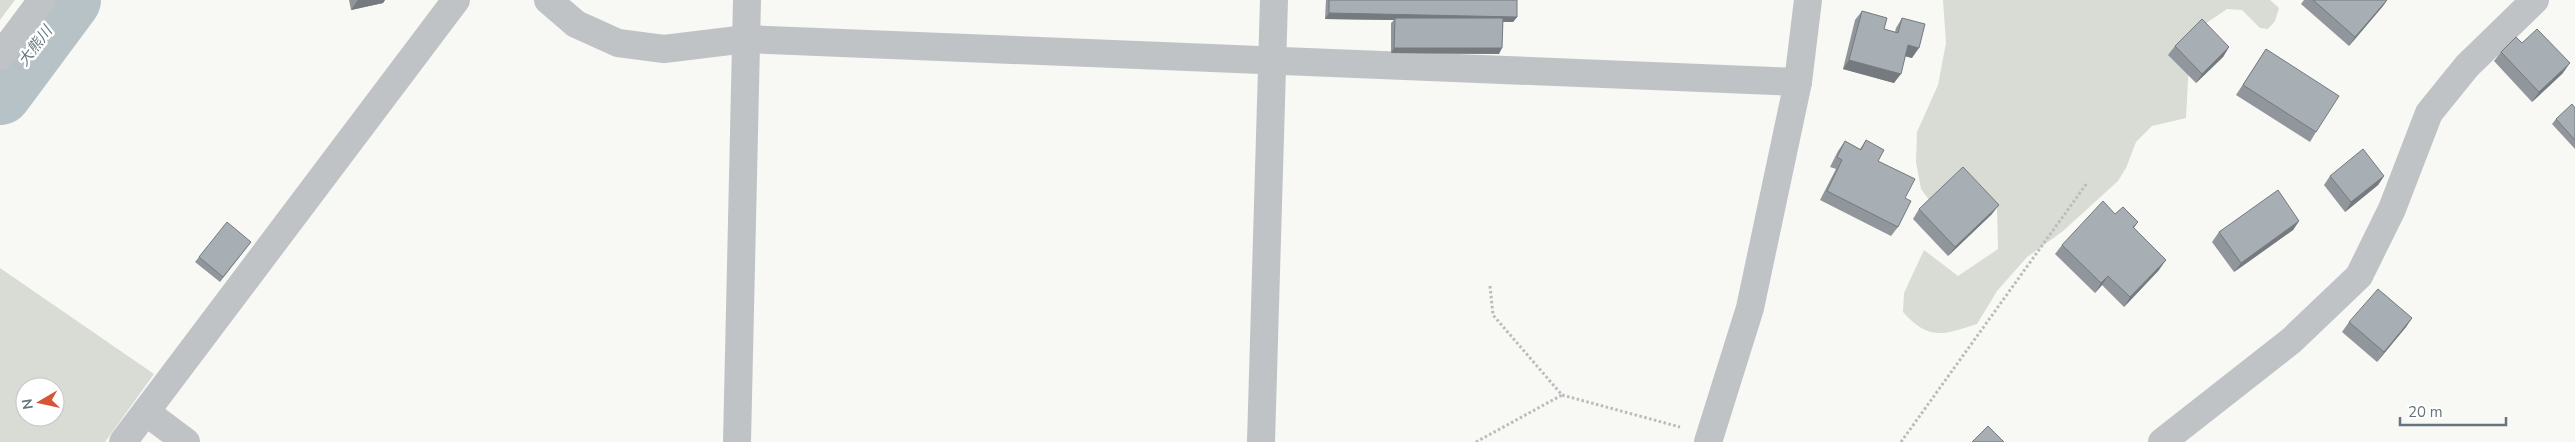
<svg xmlns="http://www.w3.org/2000/svg" width="2575" height="442" font-family="'Nunito Sans','Noto Sans JP',sans-serif">
  <rect width="100%" height="100%" fill="#f8f8f5"/>
  <g fill="#d8dcd5" fill-rule="evenodd">
    <polygon points="0,0 15,0 0,20"/>
    <path d="M1943 0H2270L2279 8 2275 21 2268 29 2260 28 2242 10 2227 9 2199 28 2190 42 2186 118 2152 126 2136 142 2126 168 2118 181 2063 231 2027 257 1997 291 1977 324C1943 335 1929 341 1903 312L1904 293 1924 250 1958 276 1998 249 1997 205 1935 208 1921 189 1916 162 1917 132 1938 85 1946 43Z"/>
    <path d="M0 268 154 374 105 442H0ZM25 387H55V417H25Z"/>
  </g>
  <g fill="none" stroke-linecap="round" stroke-linejoin="round">
    <polyline stroke="#b6c2c6" stroke-width="64" points="0,93 69,0"/>
    <g stroke="#b9bcbe" stroke-width="3" stroke-dasharray="2.5 2.5" stroke-linecap="butt">
      <polyline points="1490,286 1493,315 1562,395 1680,427"/>
      <polyline points="1476,442 1562,395"/>
      <polyline points="1901,442 2087,183"/>
    </g>
    <g stroke="#bfc3c6" stroke-width="28">
      <polyline points="548,0 576,24 618,43 664,49 746,39 1798,82"/>
      <polyline points="0,56 42,0"/>
      <polyline points="146,412 186,442"/>
      <polyline points="123,442 456,0"/>
      <polyline points="737,442 747,0"/>
      <polyline points="1261,442 1274,0"/>
      <polyline points="1708,442 1750,308 1798,82 1808,0"/>
      <polyline points="2162,442 2292,340 2359,276 2392,209 2429,113 2467,66 2535,0"/>
    </g>
  </g>
  <g fill="#90969b">
    <polygon points="349,0 385,0 383,3 351,10"/>
    <polygon points="1326,0 1517,0 1517,17 1513,22 1503,22 1499,54 1391,53 1391,23 1394,20 1325,19"/>
    <polygon points="2304,0 2387,0 2383,6 2349,46 2301,4"/>
    <polygon points="1862,11 1884,29 1895,32 1896,28 1902,18 1912,58 1905,56 1894,83 1843,69 1855,20"/>
    <polygon points="2522,43 2563,73 2532,102 2494,61 2501,52"/>
    <polygon points="2175,46 2229,47 2223,57 2196,83 2168,55"/>
    <polygon points="2266,49 2316,132 2310,142 2236,95"/>
    <polygon points="2575,108 2575,149 2552,124 2556,119"/>
    <polygon points="1866,140 1878,161 1905,198 1898,227 1891,236 1820,200 1836,169 1830,167 1838,151 1845,141 1860,149"/>
    <polygon points="2330,176 2384,176 2378,185 2345,212 2324,185"/>
    <polygon points="1919,209 1992,214 1948,256 1913,219"/>
    <polygon points="2299,221 2293,230 2234,272 2212,242 2219,232"/>
    <polygon points="2138,222 2134,228 2159,270 2124,307 2102,285 2095,293 2055,254 2062,245"/>
    <polygon points="251,242 220,282 195,262 199,257"/>
    <polygon points="2412,318 2406,327 2377,362 2342,332 2349,322"/>
  </g>
  <g fill="#757a7e">
    <polygon points="358,0 385,0 383,3 351,10"/>
    <polygon points="2387,0 2383,6 2349,46 2355,37"/>
    <polygon points="1329,13 1517,17 1513,22 1395,20 1395,18 1394,20 1325,19"/>
    <polygon points="1908,45 1919,48 1912,58 1901,55"/>
    <polygon points="2229,47 2223,57 2196,83 2202,74"/>
    <polygon points="1394,48 1502,48 1499,54 1391,53"/>
    <polygon points="1849,60 1901,74 1894,83 1843,69"/>
    <polygon points="2570,63 2563,73 2532,102 2539,92"/>
    <polygon points="2384,176 2378,185 2345,212 2351,202"/>
    <polygon points="1999,205 1992,214 1948,256 1955,247"/>
    <polygon points="2299,221 2293,230 2234,272 2241,263"/>
    <polygon points="2166,260 2159,270 2124,307 2130,297"/>
    <polygon points="2108,276 2102,285 2095,293 2101,283"/>
    <polygon points="2412,318 2406,327 2377,362 2384,352"/>
  </g>
  <g fill="#a7aeb4" stroke="#757a7e">
    <polygon points="1329,0 1517,0 1517,17 1329,13"/>
    <polygon points="2313,0 2387,0 2355,37"/>
    <polygon points="1862,11 1887,18 1884,29 1898,33 1902,18 1925,24 1919,48 1908,45 1901,74 1849,60"/>
    <polygon points="1395,18 1503,18 1502,48 1394,48"/>
    <polygon points="2202,19 2229,47 2202,74 2175,46"/>
    <polygon points="2537,29 2570,63 2539,92 2501,52 2516,37 2522,43"/>
    <polygon points="2266,49 2339,96 2316,132 2243,85"/>
    <polygon points="2572,104 2575,108 2575,140 2556,119"/>
    <polygon points="1866,140 1884,150 1878,161 1915,179 1905,198 1911,201 1898,227 1827,191 1842,160 1837,157 1845,141 1861,150"/>
    <polygon points="2363,149 2384,176 2351,202 2330,176"/>
    <polygon points="1963,167 1999,205 1955,247 1919,209"/>
    <polygon points="2278,190 2299,221 2241,263 2219,232"/>
    <polygon points="2103,201 2115,214 2123,207 2138,222 2133,227 2166,260 2130,297 2108,276 2101,283 2062,245"/>
    <polygon points="227,222 251,242 223,277 199,257"/>
    <polygon points="2378,289 2412,318 2384,352 2349,322"/>
    <polygon points="1988,426 2004,442 1972,442"/>
  </g>
  <g text-anchor="middle" dominant-baseline="central" stroke-width="5" stroke-linejoin="round" paint-order="stroke">
    <g font-size="15" font-style="italic" fill="#657a7f" stroke="#fff">
      <text transform="translate(35 46) rotate(-53)">大熊川</text>
    </g>
  </g>
  <g transform="translate(40 402) rotate(261)"><circle r="24" fill="#ffffff" stroke="#c1c7cb"/>
  <path d="M0-4L9 19L0 12L-9 19Z" fill="#d65437"/>
  <text y="-8" font-size="14" font-weight="bold" text-anchor="middle" fill="#65747e">N</text>
  </g>
  <path d="M2400 417v8h106v-8" fill="none" stroke="#65747e" stroke-width="2.5"/>
  <text x="2408" y="417" font-size="15" fill="#65747e" stroke="#ffffff" stroke-width="4" paint-order="stroke">20 m</text>
</svg>
